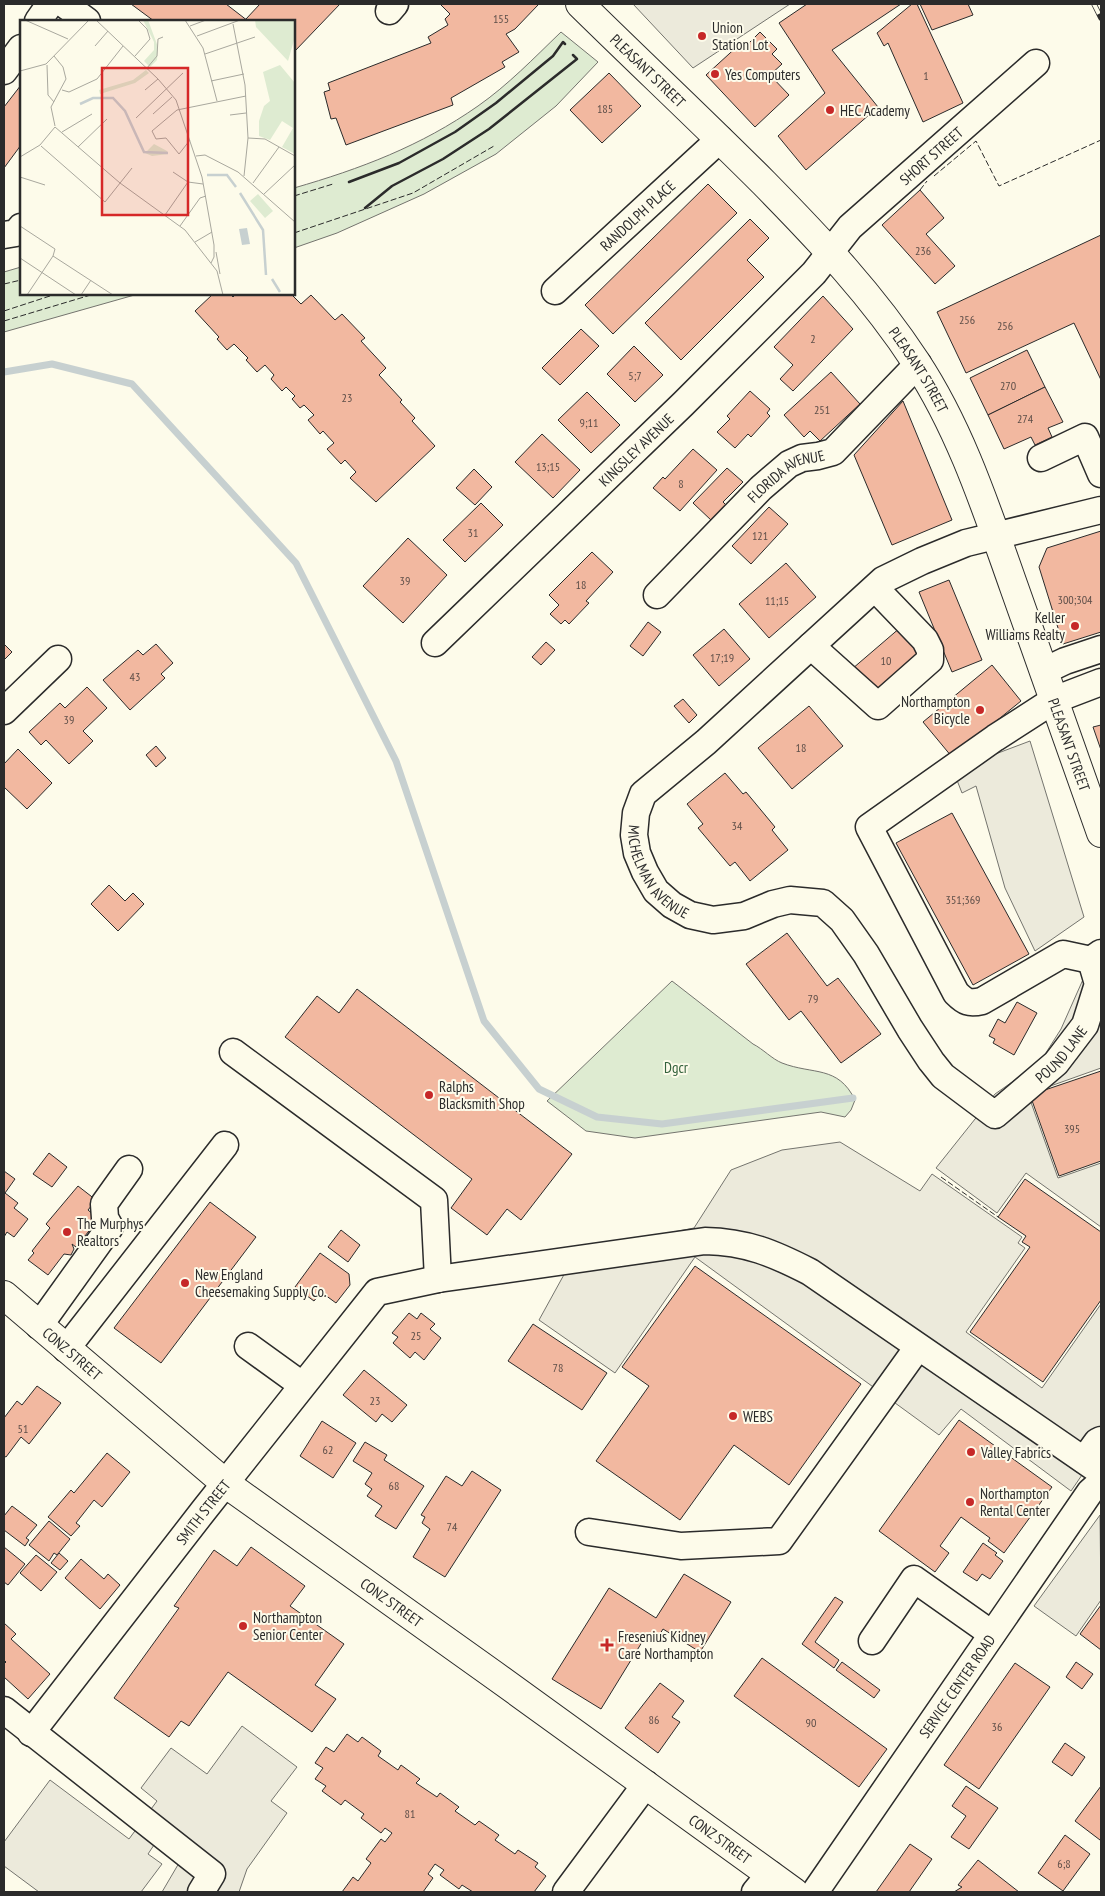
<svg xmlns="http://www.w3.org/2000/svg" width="1105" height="1896" font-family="'PT Sans Narrow',sans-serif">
  <rect width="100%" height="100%" fill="#fdfbea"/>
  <g fill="#deebd1" stroke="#74746e">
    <path d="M561 32 598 62 556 106 496 154 424 194 337 233 294 248V188C360 169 421 146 478 106 508 85 534 58 561 32Z"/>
    <polygon points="21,267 21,294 138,294 4,332 4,272"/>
    <path d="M672 981 753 1044C763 1049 772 1059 782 1063 813 1075 838 1065 855 1100L851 1110 845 1117 821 1112 635 1138 586 1131 547 1101Z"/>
  </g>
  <g fill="#eceadb" stroke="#74746e">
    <polygon points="633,4 790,4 693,68"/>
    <polygon points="1030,741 1084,917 1035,951 1005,888 976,786 962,793 953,770"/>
    <polygon points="1101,972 1101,1068 1028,1094 1058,1178 1101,1163 1101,1227 1026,1173 997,1213 936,1168 995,1094 1015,1080 1042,1059 1061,1029 1085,975"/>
    <polygon points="840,1142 920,1191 932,1174 1022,1237 1018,1243 1025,1248 966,1332 1042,1388 1101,1304 1101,1463 1084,1472 1071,1491 961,1409 939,1435 695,1257 615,1373 539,1320 577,1251 694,1228 731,1170 782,1150"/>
    <polygon points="1100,1515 1101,1600 1076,1636 1034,1606"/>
    <polygon points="242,1726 297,1767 271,1801 287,1813 247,1869 239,1892 162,1892 179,1863 154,1845 148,1854 162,1864 141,1892 39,1892 4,1866 4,1842 50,1780 129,1839 157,1801 141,1788 171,1748 207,1774"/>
  </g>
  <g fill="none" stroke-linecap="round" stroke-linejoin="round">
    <polyline stroke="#c7d0d0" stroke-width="7" points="4,372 52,364 132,384 296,563 396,761 484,1021 539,1089 597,1117 662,1124 853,1098"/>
  </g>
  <g fill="#f2b8a0" stroke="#2b2b2b">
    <polygon points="131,4 226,4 248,21 154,21"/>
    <polygon points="260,4 340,4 294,52 294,21 248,21 246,19"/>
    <polygon points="440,4 537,4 538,5 515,29 506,34 519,52 502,62 505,67 451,98 453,105 346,145 336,118 331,119 324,92 330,90 328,83 431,43 428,37 448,25 445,19 450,14"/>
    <polygon points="807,4 901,4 832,50 878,107 806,170 778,136 825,93 779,23"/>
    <polygon points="912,4 917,4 963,103 923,122 888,43 884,46 877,33"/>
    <polygon points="920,4 968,4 973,15 932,30"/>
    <polygon points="760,32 777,49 772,54 782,64 770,75 789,95 755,127 706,75 741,43 745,47"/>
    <polygon points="609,73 641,106 602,143 570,110"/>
    <polygon points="21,85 21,145 4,168 4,107"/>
    <polygon points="708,184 737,213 613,334 585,305"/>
    <polygon points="920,190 944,218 926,234 955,266 935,284 882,225"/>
    <polygon points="750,219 769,238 747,260 764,277 681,360 645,323"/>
    <polygon points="1101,235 1101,380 1074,323 966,373 937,312"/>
    <polygon points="213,294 230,294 233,297 236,294 291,294 301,304 311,295 335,320 342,314 365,338 361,341 386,368 379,375 402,400 400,402 415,418 412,421 435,446 376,502 350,478 356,472 345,460 341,464 327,449 334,443 323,431 320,434 308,420 314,415 304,405 300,408 292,399 295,396 286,387 282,391 271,379 274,375 265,365 257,372 246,360 248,358 234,344 227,350 217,339 219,337 195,311"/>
    <polygon points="823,296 853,329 793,391 780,379 793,365 774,347"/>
    <polygon points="581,329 599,346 560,385 542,368"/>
    <polygon points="634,346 663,375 635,402 607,374"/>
    <polygon points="1027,350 1045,387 988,415 970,378"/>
    <polygon points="831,372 860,404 820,441 810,431 804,437 784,415"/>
    <polygon points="1045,387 1063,422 1048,428 1052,437 1035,445 1031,437 1004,449 988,415"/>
    <polygon points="750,391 770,409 767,413 770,416 751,437 748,434 735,448 717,432 730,419 727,416"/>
    <polygon points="587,392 620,425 591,453 558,420"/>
    <polygon points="903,401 952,520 892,545 854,455"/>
    <polygon points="542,434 580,470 553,498 515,462"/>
    <polygon points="693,449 717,470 680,511 653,488 663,477 665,479"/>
    <polygon points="727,468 743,482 723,502 726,505 712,521 693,503"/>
    <polygon points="474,469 492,487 475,505 456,488"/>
    <polygon points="481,503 503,525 465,562 443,540"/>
    <polygon points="769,507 788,524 751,564 732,546"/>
    <polygon points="1101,531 1101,632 1063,644 1039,567 1047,548"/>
    <polygon points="408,538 447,575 403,623 363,586"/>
    <polygon points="592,552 613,572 586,601 589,603 569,624 565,620 561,624 550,614 559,605 549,595"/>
    <polygon points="786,563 816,597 769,638 739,604"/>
    <polygon points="949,580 982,660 952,672 919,592"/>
    <polygon points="648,622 661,632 643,656 630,646"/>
    <polygon points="901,627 921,651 872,693 852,669"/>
    <polygon points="724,629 750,659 719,686 693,655"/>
    <polygon points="546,642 555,650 541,665 532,657"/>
    <polygon points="4,644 12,652 4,660"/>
    <polygon points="156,644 173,663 161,674 165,678 130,710 103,680 138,650 143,655"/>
    <polygon points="992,665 1021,701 952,757 923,722"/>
    <polygon points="87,687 107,708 83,731 93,741 69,764 46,740 41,745 29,732 60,703 65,708"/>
    <polygon points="683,699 697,715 689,723 674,706"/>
    <polygon points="809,706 843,746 792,789 758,748"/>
    <polygon points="1101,725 1101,750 1093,727"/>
    <polygon points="156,746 166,758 156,767 146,755"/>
    <polygon points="18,749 52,783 27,809 4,787 4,764"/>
    <polygon points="725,773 743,794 746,792 775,827 772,830 788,850 750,881 735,862 730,866 698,828 703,824 687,804"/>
    <polygon points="952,813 1029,954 973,985 896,843"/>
    <polygon points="109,885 125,901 133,893 144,904 118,931 91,904"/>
    <polygon points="787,933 827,986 838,978 881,1034 841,1063 801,1011 789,1020 746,964"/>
    <polygon points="357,989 572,1154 521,1220 507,1209 487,1235 451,1208 472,1179 285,1037 317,996 339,1013"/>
    <polygon points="1017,1002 1037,1013 1014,1055 993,1043 995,1039 989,1036 998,1019 1005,1023"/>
    <polygon points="1101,1071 1101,1161 1059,1176 1030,1095"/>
    <polygon points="49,1153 67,1167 52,1187 33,1174"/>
    <polygon points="4,1171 15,1179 5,1193 18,1203 14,1208 28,1219 14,1237 7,1232 4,1237"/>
    <polygon points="1025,1179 1101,1232 1101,1300 1043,1382 970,1332 1030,1247 1022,1242 1026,1236 998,1217"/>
    <polygon points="78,1186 96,1200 88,1210 95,1216 91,1221 95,1223 85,1236 81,1236 82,1240 76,1247 72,1244 74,1249 71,1255 64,1254 48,1275 28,1260 34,1253 32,1251 50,1228 46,1224"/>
    <polygon points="210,1202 256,1237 161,1363 114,1328"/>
    <polygon points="341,1230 360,1245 348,1262 328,1247"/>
    <polygon points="320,1253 349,1274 350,1285 336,1303 321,1292 314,1301 295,1287"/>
    <polygon points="695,1266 861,1384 789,1485 734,1445 680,1520 596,1461 649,1386 622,1367"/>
    <polygon points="409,1313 417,1319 421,1313 435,1324 430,1329 441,1338 424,1360 415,1352 410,1358 393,1343 398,1337 392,1333"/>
    <polygon points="533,1324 607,1373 582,1410 508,1361"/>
    <polygon points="364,1370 407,1405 392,1422 382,1414 376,1422 343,1395"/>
    <polygon points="37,1386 61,1403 29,1444 21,1437 6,1457 4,1456 4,1418 17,1401 22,1405"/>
    <polygon points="959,1420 1052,1487 1004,1553 988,1541 990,1538 961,1517 940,1546 949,1553 935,1572 879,1531"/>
    <polygon points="322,1421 356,1443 333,1478 300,1456"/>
    <polygon points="365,1442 387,1455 384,1460 424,1486 396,1529 375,1516 382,1506 367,1496 372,1489 365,1484 372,1473 353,1461"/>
    <polygon points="107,1453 130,1472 102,1507 94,1500 76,1523 80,1526 71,1536 48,1517 71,1490 74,1493"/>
    <polygon points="472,1471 501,1490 445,1577 413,1557 430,1529 422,1523 425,1517 421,1515 446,1476 462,1486"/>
    <polygon points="12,1506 37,1525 26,1538 29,1540 25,1546 4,1530 4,1516"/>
    <polygon points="49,1521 70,1539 57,1555 54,1553 49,1561 29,1545"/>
    <polygon points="983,1543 997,1553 995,1555 1003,1561 990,1579 982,1574 977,1581 963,1572"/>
    <polygon points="4,1547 25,1564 8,1585 4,1582"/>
    <polygon points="251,1547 305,1586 290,1606 344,1644 315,1685 336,1699 312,1732 228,1672 189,1726 181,1721 169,1737 114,1698 179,1608 174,1606 214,1550 237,1566"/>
    <polygon points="59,1553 68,1561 60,1570 51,1563"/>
    <polygon points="36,1555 57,1572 41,1591 20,1573"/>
    <polygon points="81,1559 104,1579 108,1574 120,1585 100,1609 65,1578"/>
    <polygon points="684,1574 731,1602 700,1652 663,1629 657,1639 647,1634 601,1709 552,1679 609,1588 656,1618"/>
    <polygon points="835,1597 843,1602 815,1642 839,1660 834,1668 802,1644"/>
    <polygon points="1101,1605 1101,1650 1080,1634"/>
    <polygon points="4,1623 16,1634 11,1639 50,1674 28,1699 4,1677 4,1664 6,1662 4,1660"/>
    <polygon points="762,1658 887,1749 859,1787 734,1696"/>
    <polygon points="842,1662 880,1690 874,1698 836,1670"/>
    <polygon points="1076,1662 1093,1674 1082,1689 1066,1677"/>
    <polygon points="1015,1663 1050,1687 979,1789 944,1765"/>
    <polygon points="660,1683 684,1701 672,1717 680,1722 658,1753 625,1728"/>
    <polygon points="347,1734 358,1742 362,1737 381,1751 378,1756 398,1770 401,1765 420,1779 416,1783 437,1797 440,1793 459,1807 455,1811 475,1825 479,1821 499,1835 495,1840 515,1854 518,1850 538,1863 535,1867 546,1876 534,1892 473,1892 462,1885 459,1889 440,1875 444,1870 435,1864 428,1874 433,1878 423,1892 342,1892 353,1877 358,1881 371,1863 366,1859 381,1839 385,1842 392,1833 385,1828 381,1833 361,1818 364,1814 345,1800 341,1805 322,1791 326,1786 315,1779 323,1768 315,1763 326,1747 334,1752"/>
    <polygon points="1065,1743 1085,1757 1072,1776 1052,1762"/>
    <polygon points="966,1786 998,1808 969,1849 951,1837 966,1816 952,1806"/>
    <polygon points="1101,1786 1101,1837 1100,1840 1075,1821"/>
    <polygon points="1065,1835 1090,1854 1063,1891 1038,1873"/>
    <polygon points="910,1844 932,1859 909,1892 876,1892"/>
    <polygon points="978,1860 1019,1892 954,1892 962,1887 958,1885"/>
  </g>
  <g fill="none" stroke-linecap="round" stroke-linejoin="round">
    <defs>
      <g id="minor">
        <polyline points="64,4 87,21"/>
        <polyline points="389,11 395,4"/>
        <polyline points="38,21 50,4"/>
        <polyline points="4,71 21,48"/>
        <polyline points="4,235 16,233 21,227"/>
        <path id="s1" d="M555 291 720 139"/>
        <polyline points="1041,458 1085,437 1101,474"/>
        <path id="s2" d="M1101 510 966 543 922 561 883 580 706 742 643 794 636 813 634 835 637 853 645 872 656 891 672 905 690 915 713 920 744 916 773 904 790 900 823 903 842 920 866 954 910 1029 931 1061 943 1076 995 1115 1056 1063 1085 1025 1098 984 1091 960 1101 953"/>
        <path id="s3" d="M657 595 761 488 789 464 802 458 818 456 833 452 918 364"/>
        <path id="s4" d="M435 643 683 404 814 273 850 227 1036 63"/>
        <polyline points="811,646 878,706 930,660 930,650 925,640 875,588"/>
        <polyline points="1044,671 1065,661 1101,649"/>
        <polyline points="4,711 58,659"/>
        <path d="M1091 960 1063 954 982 1001C969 1004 965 1002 956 993L869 827 995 738 1054 700 1101 682"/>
        <polyline points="233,1052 434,1200 438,1279"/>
        <polyline points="39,1326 110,1227 105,1218 104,1204 129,1169"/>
        <polyline points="248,1346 302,1385"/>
        <polyline points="66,1349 225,1145"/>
        <polyline points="1084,1460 1097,1442 1101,1440"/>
        <polyline points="589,1532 681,1546 779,1541 918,1347"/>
        <polyline points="872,1641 914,1579 992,1634"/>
        <polyline points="4,1710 212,1874 201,1892"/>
        <path id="s5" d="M31 1733 204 1510 377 1292 438 1279 705 1241C747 1242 773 1253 810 1272L1101 1472"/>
        <polyline points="566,1892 646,1784"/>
        <polyline points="755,1892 770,1874"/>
        <path id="s6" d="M815 1892 1090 1492 1101 1482"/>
      </g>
      <g id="major">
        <path id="s7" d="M580 4C641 64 703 122 764 183 819 239 873 296 916 362 961 430 987 511 1014 587 1043 669 1072 751 1101 833"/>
        <path id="s8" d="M4 1295 225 1483 494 1675 794 1892"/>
      </g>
    </defs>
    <use href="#minor" stroke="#2b2b2b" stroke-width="29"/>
    <use href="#major" stroke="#2b2b2b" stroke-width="30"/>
    <use href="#minor" stroke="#fdfbea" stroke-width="26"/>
    <use href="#major" stroke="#fdfbea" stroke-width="28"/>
    <defs>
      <polyline id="rail" points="1094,4 1101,18"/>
    </defs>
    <use href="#rail" stroke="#2b2b2b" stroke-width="5.5"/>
    <use href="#rail" stroke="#fdfbea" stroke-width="4" stroke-dasharray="11" stroke-linecap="butt"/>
    <g stroke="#2b2b2b" stroke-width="1" stroke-dasharray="6 2.5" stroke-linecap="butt">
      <polyline points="934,176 976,141 999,186 1101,140"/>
      <polyline points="920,190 927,181"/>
      <polyline points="294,196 333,184"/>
      <polyline points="294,233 413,193 494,146"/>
      <polyline points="4,284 21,280"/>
      <polyline points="4,311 56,294"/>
      <polyline points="4,321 94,294"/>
      <polyline points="941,1177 998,1217"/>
    </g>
    <g stroke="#2b2b2b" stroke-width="2.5">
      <polyline points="349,182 399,163 455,132 496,103 553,56 563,42 565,44"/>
      <polyline points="365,208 392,186 443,159 489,129 577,59 573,55"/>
    </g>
  </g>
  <g fill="#c62828" stroke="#fdfbea" stroke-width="2">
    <circle cx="702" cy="36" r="5"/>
    <circle cx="715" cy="74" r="5"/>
    <circle cx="830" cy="110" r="5"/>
    <circle cx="1075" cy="626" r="5"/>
    <circle cx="980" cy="710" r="5"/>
    <circle cx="429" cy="1095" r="5"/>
    <circle cx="67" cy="1232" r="5"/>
    <circle cx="185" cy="1283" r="5"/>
    <circle cx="733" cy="1416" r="5"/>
    <circle cx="971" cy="1452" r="5"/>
    <circle cx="970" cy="1502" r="5"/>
    <circle cx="243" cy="1626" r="5"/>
    <path d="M604.5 1637.5h5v5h5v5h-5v5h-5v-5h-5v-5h5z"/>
  </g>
  <g text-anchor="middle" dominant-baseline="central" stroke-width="4" stroke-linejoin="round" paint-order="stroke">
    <g font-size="12" fill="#5d4e48">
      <text x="501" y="18">155</text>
      <text x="926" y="75">1</text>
      <text x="605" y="108">185</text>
      <text x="923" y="250">236</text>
      <text x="967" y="319">256</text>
      <text x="1005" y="325">256</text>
      <text x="813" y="338">2</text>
      <text x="635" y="375">5;7</text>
      <text x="1008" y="385">270</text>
      <text x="347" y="397">23</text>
      <text x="822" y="409">251</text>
      <text x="1025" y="418">274</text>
      <text x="589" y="422">9;11</text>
      <text x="548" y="466">13;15</text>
      <text x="681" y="483">8</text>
      <text x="473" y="532">31</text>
      <text x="760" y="535">121</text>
      <text x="405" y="580">39</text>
      <text x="581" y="584">18</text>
      <text x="1075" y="599">300;304</text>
      <text x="777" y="600">11;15</text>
      <text x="722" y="657">17;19</text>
      <text x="886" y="660">10</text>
      <text x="135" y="676">43</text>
      <text x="69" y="719">39</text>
      <text x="801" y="747">18</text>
      <text x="737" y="825">34</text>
      <text x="963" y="899">351;369</text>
      <text x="813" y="998">79</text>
      <text x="1072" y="1128">395</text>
      <text x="416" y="1335">25</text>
      <text x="558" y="1367">78</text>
      <text x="375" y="1400">23</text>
      <text x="23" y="1428">51</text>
      <text x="328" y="1449">62</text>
      <text x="394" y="1485">68</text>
      <text x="452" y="1526">74</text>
      <text x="654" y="1719">86</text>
      <text x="811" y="1722">90</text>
      <text x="997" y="1726">36</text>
      <text x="410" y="1813">81</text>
      <text x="1064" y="1863">6;8</text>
    </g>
    <g font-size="15" fill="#2b2b2b" stroke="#fdfbea" text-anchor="start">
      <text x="712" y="27">Union<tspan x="712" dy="17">Station Lot</tspan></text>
      <text x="725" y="74">Yes Computers</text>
      <text x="840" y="110">HEC Academy</text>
      <text x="1065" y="617" text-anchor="end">Keller<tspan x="1065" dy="17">Williams Realty</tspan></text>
      <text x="970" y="701" text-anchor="end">Northampton<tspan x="970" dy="17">Bicycle</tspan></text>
      <text x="439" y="1086">Ralphs<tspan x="439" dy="17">Blacksmith Shop</tspan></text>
      <text x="77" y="1223">The Murphys<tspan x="77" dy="17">Realtors</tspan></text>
      <text x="195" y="1274">New England<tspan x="195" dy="17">Cheesemaking Supply Co.</tspan></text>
      <text x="743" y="1416">WEBS</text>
      <text x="981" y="1452">Valley Fabrics</text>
      <text x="980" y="1493">Northampton<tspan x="980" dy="17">Rental Center</tspan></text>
      <text x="253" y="1617">Northampton<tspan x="253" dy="17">Senior Center</tspan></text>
      <text x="618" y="1636">Fresenius Kidney<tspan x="618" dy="17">Care Northampton</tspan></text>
    </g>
    <g font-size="15" fill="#2b2b2b" stroke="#fdfbea">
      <text stroke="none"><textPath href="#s7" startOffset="95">PLEASANT STREET</textPath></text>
      <text stroke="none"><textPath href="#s4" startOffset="696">SHORT STREET</textPath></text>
      <text stroke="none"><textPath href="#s1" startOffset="112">RANDOLPH PLACE</textPath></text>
      <text stroke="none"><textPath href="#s7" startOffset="500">PLEASANT STREET</textPath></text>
      <text stroke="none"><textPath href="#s4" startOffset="279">KINGSLEY AVENUE</textPath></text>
      <text stroke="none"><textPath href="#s3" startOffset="178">FLORIDA AVENUE</textPath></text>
      <text stroke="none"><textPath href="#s7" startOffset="905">PLEASANT STREET</textPath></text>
      <text stroke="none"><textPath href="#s2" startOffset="639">MICHELMAN AVENUE</textPath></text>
      <text stroke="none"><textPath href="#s2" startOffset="1200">POUND LANE</textPath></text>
      <text stroke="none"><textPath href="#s8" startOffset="90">CONZ STREET</textPath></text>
      <text stroke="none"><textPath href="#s5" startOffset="280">SMITH STREET</textPath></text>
      <text stroke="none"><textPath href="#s8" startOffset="495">CONZ STREET</textPath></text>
      <text stroke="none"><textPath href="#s6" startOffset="250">SERVICE CENTER ROAD</textPath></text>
      <text stroke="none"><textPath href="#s8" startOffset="900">CONZ STREET</textPath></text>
    </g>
    <g font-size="15" fill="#34623c" stroke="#fdfbea">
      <text x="676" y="1067">Dgcr</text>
    </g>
  </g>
  <g transform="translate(20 20)">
    <rect width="275" height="275" fill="#fdfbea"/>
    <path d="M123 0H128L138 27 137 40 130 47 124 41 134 30V22ZM235 0H275V17L268 41 236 7ZM260 45 275 63V134L262 127 273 108 262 101 250 120 239 116V101L244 86 250 81 243 52ZM126 50 129 53 115 63 80 74 79 70 113 60ZM134 124 147 131 148 134 132 136 125 133ZM238 174 253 191 245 198 230 181Z" fill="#deebd1"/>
    <path d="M227 208 230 224 222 225 219 209Z" fill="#c7d0d0"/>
    <path fill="none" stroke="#c7d0d0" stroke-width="2.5" d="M60 84 73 78H93L105 91 124 132 148 133M187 155H207L216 167M220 173 243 210 246 255M252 259 260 272"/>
    <path fill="none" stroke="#a9a89e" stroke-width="1" d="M5 0 48 19M76 0 138 59 156 80 182 157 194 225V237L191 243M165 0 183 28 197 81M213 4 225 65 228 118 224 156M170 6 186 0M177 16 220 0M75 26 88 11M185 34 235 17M34 36 43 47 46 59 31 87 35 106M115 36 130 19 127 9 118 0M27 45 28 75 34 82M127 48 137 36 138 19 143 17M0 51 26 44 69 0M191 61 224 54M42 70 49 72 77 59 103 26M125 70 138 59M133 94 152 77M210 95 226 93M116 98 163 53M42 112 72 94M228 118 245 119 275 136M170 120 159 134 146 118 136 119 132 111 157 90 226 76M21 126 85 182 112 148M58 127 87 99M176 136 185 135 218 152 275 202M0 137 20 125 35 107 100 163 165 210 197 251 203 275M153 152 168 162M0 157 25 165M233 163 259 127M244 174 275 145M145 195 168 162 183 164M0 206 35 229 33 236 93 275M160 206 180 178 186 176M175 222 192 212M196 232 200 254M0 238 56 275M7 275 33 236M61 275 71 260"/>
    <path fill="#d62828" fill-opacity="0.15" stroke="#d62828" stroke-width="2.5" d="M82 48H168V195H82Z"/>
    <rect width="275" height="275" fill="none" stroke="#2b2b2b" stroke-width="2.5"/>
  </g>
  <rect width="1105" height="1896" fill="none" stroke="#2b2b2b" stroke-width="10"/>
</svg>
